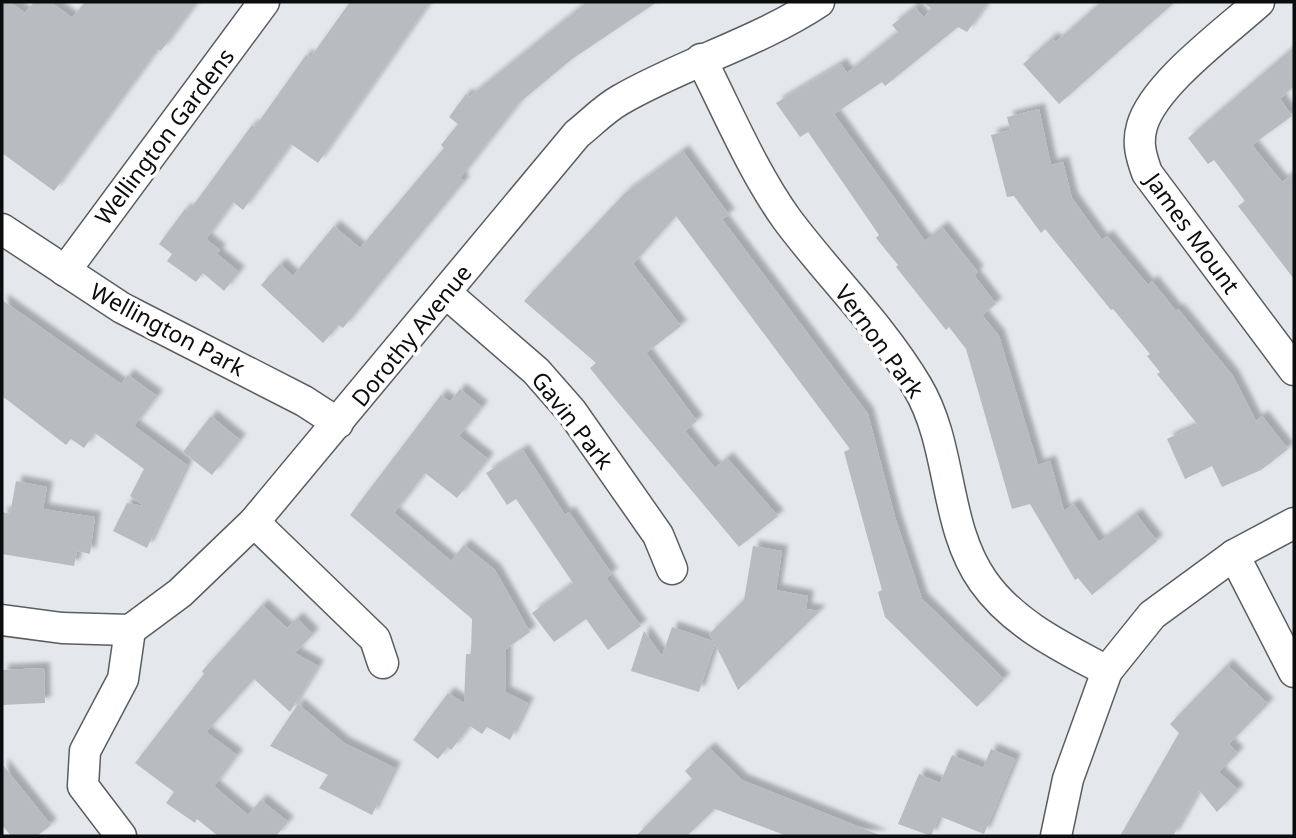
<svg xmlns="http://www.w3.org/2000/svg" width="1296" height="838" font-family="'Noto Sans',sans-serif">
  <defs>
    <filter id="shadow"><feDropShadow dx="6" dy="-6" stdDeviation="2" flood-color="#0004"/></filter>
  </defs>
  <rect width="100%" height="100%" fill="#e4e8ec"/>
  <g fill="#b8bcc0" filter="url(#shadow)">
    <polygon points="2,2 10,2 25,13 34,2 51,2 72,18 85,2 197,2 161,51 158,49 54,191 2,153"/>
    <polygon points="350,2 430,2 318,163 291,144 243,210 233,202 206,239 220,250 217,254 239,272 224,291 203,273 196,282 167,261 172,254 159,244 185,209 189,211 252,125 255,127 306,55 310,58"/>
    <polygon points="587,2 657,2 572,59 519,103 460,178 464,181 343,328 339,325 323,343 261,285 280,264 293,276 334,226 360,248 444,148 441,145 458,124 449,117 466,94 469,97"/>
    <polygon points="922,2 988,2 967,32 958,27 885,86 882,82 834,114 925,241 942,227 978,272 974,275 996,304 982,315 999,336 1038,465 1050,461 1064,511 1074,504 1099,542 1136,514 1157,541 1092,595 1078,578 1075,580 1030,504 1012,509 966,349 949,327 946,330 896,267 898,265 876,238 879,235 808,132 800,137 776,103 841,64 847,73 898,32 892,25 915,7 924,18 931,8"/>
    <polygon points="1101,2 1175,2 1059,104 1023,64 1052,38 1056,42"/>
    <polygon points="1294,47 1294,86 1280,99 1292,116 1252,145 1282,182 1294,173 1294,279 1238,206 1245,201 1214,160 1208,164 1188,138"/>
    <polygon points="1039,109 1051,165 1063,162 1072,198 1102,240 1107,236 1148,285 1152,281 1176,311 1178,309 1233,376 1256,421 1262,416 1288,449 1261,470 1222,487 1212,466 1185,479 1167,439 1198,425 1157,374 1160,372 1147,356 1150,354 1113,309 1111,310 1045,229 1041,233 1014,196 1007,197 991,135 1010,130 1007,117"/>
    <polygon points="683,151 729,215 722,219 868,414 895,517 922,599 1004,679 977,707 885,617 878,592 882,590 844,452 850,449 676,216 633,264 681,326 646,353 697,421 685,431 715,468 727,458 778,516 739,547 610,393 590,368 596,363 524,301 625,193"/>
    <polygon points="2,300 121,384 128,375 157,396 134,426 187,465 147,548 113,531 127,503 144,506 130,496 144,469 95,433 84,448 71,439 66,445 2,396"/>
    <polygon points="460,389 482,407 459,436 488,459 457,498 425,473 394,513 451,561 464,545 495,570 530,632 506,649 505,692 528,703 510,740 487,727 482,734 470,726 451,750 448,747 438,759 413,740 448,693 464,703 466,654 471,654 472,619 350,515 441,395 450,402"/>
    <polygon points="211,416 240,440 212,475 183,452"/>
    <polygon points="523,450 565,515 569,512 612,574 606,578 641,626 608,650 586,619 554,642 532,613 573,583 516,499 507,505 486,473"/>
    <polygon points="16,481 47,487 43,509 95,517 90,554 77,551 74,566 2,554 2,512 10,514"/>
    <polygon points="753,546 782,551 776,590 808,596 806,609 820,611 738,690 715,644 699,692 631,671 644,631 662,656 672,627 713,641 709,634 744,600"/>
    <polygon points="262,605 287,628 297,618 313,634 295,653 318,666 290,712 254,679 206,732 237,755 214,786 248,815 261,800 288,822 276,836 218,836 197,819 195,823 166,803 174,792 135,763 204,674 202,671"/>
    <polygon points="1227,665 1268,704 1229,744 1238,753 1219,772 1238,790 1217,812 1199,790 1173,836 1120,836 1179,733 1170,724"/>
    <polygon points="44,668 45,703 2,705 2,670"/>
    <polygon points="298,704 344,743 395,768 372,815 319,788 328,775 270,746"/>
    <polygon points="709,748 742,780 882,836 787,836 715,809 687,836 636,836 692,779 685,771"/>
    <polygon points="991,749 1015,759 984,834 939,816 931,836 898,824 919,774 940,783 952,755 983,768"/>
    <polygon points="2,764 51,825 37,836 11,836 2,825"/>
  </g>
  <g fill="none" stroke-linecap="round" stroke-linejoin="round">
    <defs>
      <g id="street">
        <path d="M1259 2C1226 32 1154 84 1142 126 1137 143 1141 156 1147 173L1294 370"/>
        <path d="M701 59C728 112 752 170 786 218 828 275 881 325 917 386 953 446 943 524 983 581 1013 624 1062 647 1107 671"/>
        <polyline points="2,229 122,308 304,401 338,423"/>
        <polyline points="65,271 264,2"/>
        <polyline points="446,293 536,371 572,412 658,535 672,569"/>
        <polyline points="254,522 375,639 383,663"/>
        <polyline points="1234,555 1294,672"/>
        <path d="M2 620 62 628 130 630 180 593 254 522 577 134C591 123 604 109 620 100 684 63 757 43 819 2"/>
        <polyline points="121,836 83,786 85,751 123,679 130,630"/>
        <polyline points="1056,836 1068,779 1107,671 1152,615 1234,555 1294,523"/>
      </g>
    </defs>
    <use href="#street" stroke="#5b5e61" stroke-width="33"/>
    <use href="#street" stroke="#fff" stroke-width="30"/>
  </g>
  <g text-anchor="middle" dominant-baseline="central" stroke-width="7" stroke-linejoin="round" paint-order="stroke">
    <g font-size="23" fill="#0b0c0d" stroke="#fff">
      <text transform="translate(164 136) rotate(-53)">Wellington Gardens</text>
      <text transform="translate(1193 233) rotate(54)">James Mount</text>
      <text transform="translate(168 329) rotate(28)">Wellington Park</text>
      <text transform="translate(411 335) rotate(-51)">Dorothy Avenue</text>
      <text transform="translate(880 341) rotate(54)">Vernon Park</text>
      <text transform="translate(573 420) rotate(52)">Gavin Park</text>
    </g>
  </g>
  <rect width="1296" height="838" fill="none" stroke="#0b0c0d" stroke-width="7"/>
</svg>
